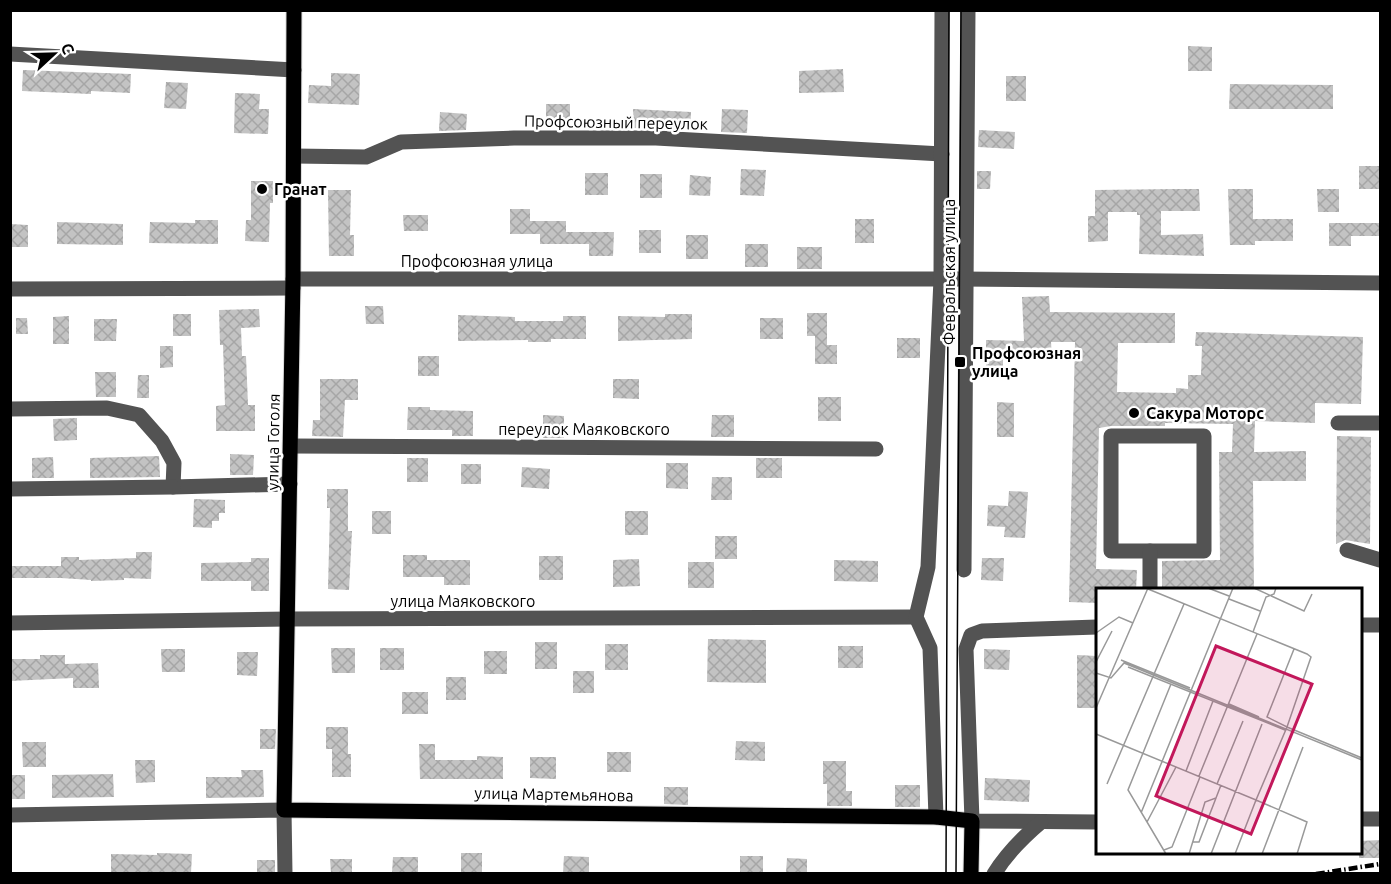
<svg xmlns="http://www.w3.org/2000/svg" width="1391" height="884" font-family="Ubuntu,sans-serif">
  <defs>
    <pattern id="building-cross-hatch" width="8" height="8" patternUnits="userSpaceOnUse" patternTransform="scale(1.5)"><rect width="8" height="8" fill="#c3c3c3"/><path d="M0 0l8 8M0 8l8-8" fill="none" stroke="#a6a6a6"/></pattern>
  </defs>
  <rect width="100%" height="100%" fill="#fff"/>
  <g fill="url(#building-cross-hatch)">
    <polygon points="1188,46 1212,47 1212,71 1188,71"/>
    <polygon points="843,69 844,92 799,93 799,71"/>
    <polygon points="23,70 131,74 130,93 91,91 91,94 22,91"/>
    <polygon points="331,73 360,74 359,105 308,103 309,85 331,86"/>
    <rect x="1006" y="76" width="20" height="25"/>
    <polygon points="166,82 188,83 186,109 164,108"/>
    <polygon points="1230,84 1333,85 1333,109 1229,109"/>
    <polygon points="235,93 260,94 259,109 269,109 268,134 234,133"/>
    <rect x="546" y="104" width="24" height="23"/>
    <polygon points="633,109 691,112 690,130 634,128"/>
    <polygon points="722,109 748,110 747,133 721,132"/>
    <polygon points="440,112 467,114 466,130 439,131"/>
    <polygon points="979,130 1015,132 1014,149 978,147"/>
    <rect x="1359" y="166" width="20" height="23"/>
    <polygon points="741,169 766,170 764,196 740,195"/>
    <polygon points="977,171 991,171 990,189 977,189"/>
    <rect x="585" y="173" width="23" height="22"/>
    <rect x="640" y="174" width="22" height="24"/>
    <polygon points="690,175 711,177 710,196 689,195"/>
    <polygon points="251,181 273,181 273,203 270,203 269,242 245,241 246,220 251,220"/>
    <polygon points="1176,189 1199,189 1200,211 1161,211 1161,235 1203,234 1204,256 1139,254 1140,215 1137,215 1137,212 1108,212 1108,241 1088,242 1088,216 1095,216 1095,190"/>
    <polygon points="1228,189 1253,189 1253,219 1293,219 1293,241 1255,241 1255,245 1230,245"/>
    <polygon points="1317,189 1339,189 1339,212 1318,212"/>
    <polygon points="328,190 351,190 350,235 354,235 354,256 329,256"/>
    <polygon points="510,209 530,209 530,221 566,221 566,232 614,232 613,256 589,256 589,244 540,244 540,234 510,234"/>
    <polygon points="403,215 428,215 428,231 404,231"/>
    <rect x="855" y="219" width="19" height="24"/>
    <polygon points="195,220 218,220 218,244 149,243 150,222 195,223"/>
    <polygon points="57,222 123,224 123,245 57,244"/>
    <polygon points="1329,223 1380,223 1380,236 1351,236 1351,246 1329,246"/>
    <polygon points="10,224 28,225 28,247 10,247"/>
    <rect x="639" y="230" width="22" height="23"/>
    <rect x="686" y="235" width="22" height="24"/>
    <rect x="745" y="244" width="23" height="23"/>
    <rect x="797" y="247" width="25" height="22"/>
    <polygon points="1049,296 1050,312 1175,313 1175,343 1118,343 1117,392 1176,393 1176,388 1188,389 1188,375 1201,375 1202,346 1195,346 1196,332 1363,337 1361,404 1315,403 1315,423 1255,421 1254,452 1306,451 1306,481 1253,481 1254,590 1162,590 1162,561 1220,560 1219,452 1232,452 1233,424 1165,423 1165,426 1111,426 1099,428 1096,569 1137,570 1136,590 1097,590 1097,603 1069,602 1075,342 1051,342 1052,358 1003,360 1003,370 986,370 986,340 1024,341 1022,297"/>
    <polygon points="365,306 383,306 384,324 366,324"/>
    <polygon points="259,309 260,327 241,328 242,356 246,356 248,405 255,405 255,431 216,431 216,406 225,405 223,345 220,345 219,310"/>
    <polygon points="807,313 827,313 827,345 837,345 837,364 815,364 815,336 807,336"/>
    <rect x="173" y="314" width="18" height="22"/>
    <polygon points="665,314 692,314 692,339 618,341 618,316 665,317"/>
    <polygon points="458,315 515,317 515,321 563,321 563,316 586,316 586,339 551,339 551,342 528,342 528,340 458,341"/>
    <polygon points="69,316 69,344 53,344 53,317"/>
    <polygon points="16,318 27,318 28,334 16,334"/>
    <rect x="760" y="318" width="23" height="21"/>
    <polygon points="94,319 117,319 116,341 94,341"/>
    <rect x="897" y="338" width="23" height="20"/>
    <polygon points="160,346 173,346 173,367 160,368"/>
    <rect x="418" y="356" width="21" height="20"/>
    <polygon points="95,372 116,372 116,397 96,397"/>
    <polygon points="138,375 149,375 149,398 137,398"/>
    <polygon points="320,379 358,379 358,400 345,400 343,437 312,436 313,420 320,420"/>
    <polygon points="613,379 639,379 639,399 613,398"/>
    <rect x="818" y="397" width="23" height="24"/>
    <polygon points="997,402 1014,403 1014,437 997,437"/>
    <polygon points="408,407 430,407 430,410 473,411 473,436 452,436 452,430 407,430"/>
    <polygon points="543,415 564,416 564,438 543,438"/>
    <polygon points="712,415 734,415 734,437 711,437"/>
    <polygon points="77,418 77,440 54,441 53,419"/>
    <polygon points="1337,436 1371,437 1370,544 1345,540 1336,544"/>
    <polygon points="230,454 254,455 253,475 230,475"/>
    <polygon points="159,456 160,477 90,478 90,458"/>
    <polygon points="53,457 54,478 32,478 32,458"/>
    <rect x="407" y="458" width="21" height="24"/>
    <rect x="756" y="458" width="26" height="20"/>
    <polygon points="666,463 688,463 688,489 666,488"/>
    <rect x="461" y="464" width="20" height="20"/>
    <polygon points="522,467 550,469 549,489 521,487"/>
    <polygon points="712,477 732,477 732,500 711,500"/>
    <polygon points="327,489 348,489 348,531 352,531 349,590 328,589 330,508 327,508"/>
    <polygon points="1009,491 1028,492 1025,538 1004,537 1005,527 987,526 988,505 1008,506"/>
    <polygon points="194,499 225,500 225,513 219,513 219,521 212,521 212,528 193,527"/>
    <rect x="372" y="511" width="19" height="23"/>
    <rect x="625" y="511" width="23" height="24"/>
    <rect x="715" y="536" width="22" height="23"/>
    <polygon points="136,552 152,552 151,579 124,578 124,580 91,581 91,580 61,578 10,578 10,566 61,566 61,557 79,557 79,560 136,558"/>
    <polygon points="403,555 427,555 427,560 470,560 470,585 444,585 444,577 403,577"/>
    <rect x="539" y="556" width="24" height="24"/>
    <polygon points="251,558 269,558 269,591 251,591 251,581 201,581 201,563 251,562"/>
    <polygon points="982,558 1004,558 1003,581 981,580"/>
    <polygon points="639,559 640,586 613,587 613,560"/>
    <polygon points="834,560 878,561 878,582 834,581"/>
    <rect x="688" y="562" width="26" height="26"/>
    <polygon points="708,639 766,640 766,683 707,682"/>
    <rect x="535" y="642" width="22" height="27"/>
    <rect x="605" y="644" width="23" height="26"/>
    <rect x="838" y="646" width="25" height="22"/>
    <polygon points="331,648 355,648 355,673 332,673"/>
    <rect x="380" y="648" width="24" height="22"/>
    <polygon points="161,649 185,649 185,672 162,672"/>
    <polygon points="984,649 1010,650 1009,670 984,669"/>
    <rect x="484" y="651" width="23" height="23"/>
    <polygon points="237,652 258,652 257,676 237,675"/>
    <polygon points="40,655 65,655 65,664 98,663 99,688 73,688 73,678 10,681 10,659 40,659"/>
    <polygon points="1077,655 1097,656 1097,708 1077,708"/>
    <rect x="573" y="671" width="21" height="22"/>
    <rect x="446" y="677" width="20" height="23"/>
    <rect x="402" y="692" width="26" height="22"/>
    <polygon points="326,727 348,727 348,754 351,754 351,777 332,777 332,749 326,749"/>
    <polygon points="260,729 276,729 275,749 260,749"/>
    <polygon points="736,741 765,742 765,761 735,760"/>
    <polygon points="22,742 46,742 46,767 23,767"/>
    <polygon points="419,744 435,744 435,760 477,760 477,756 503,757 503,779 420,779"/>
    <rect x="607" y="752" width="24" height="20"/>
    <polygon points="530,757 556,757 556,779 530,778"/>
    <polygon points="135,760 155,760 155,782 136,783"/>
    <polygon points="823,761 846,761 846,791 852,791 852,806 827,806 827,784 823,784"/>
    <polygon points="241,770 263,770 264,797 206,798 206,777 242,777"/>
    <polygon points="113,774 114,797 52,798 52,775"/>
    <rect x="10" y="775" width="15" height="24"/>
    <polygon points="985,778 1030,780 1029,802 984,800"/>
    <rect x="895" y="785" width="25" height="22"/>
    <polygon points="664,787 688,787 688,805 664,804"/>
    <polygon points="1380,840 1380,858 1359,858 1359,841"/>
    <polygon points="157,853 192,854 191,873 111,873 111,854 157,855"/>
    <rect x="461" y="853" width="21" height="20"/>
    <polygon points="564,856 589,857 589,873 563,873"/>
    <rect x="740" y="856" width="23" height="17"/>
    <polygon points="393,857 418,857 418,873 392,873"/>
    <polygon points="787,858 807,859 807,873 786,873"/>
    <polygon points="330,859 352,859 352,873 331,873"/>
    <rect x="257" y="860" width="18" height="13"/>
  </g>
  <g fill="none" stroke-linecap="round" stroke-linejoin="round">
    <defs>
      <polyline id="major" points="294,10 293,279 284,810 936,817 972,821 971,874"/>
    </defs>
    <use href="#major" stroke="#dbdbdb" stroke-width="17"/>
    <g stroke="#535353" stroke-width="15">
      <polyline points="10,54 294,70"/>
      <polyline points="294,156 366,157 401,142 514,138 656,138 942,154"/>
      <polyline points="293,279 960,279 1380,283"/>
      <polyline points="10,289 293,288"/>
      <polyline points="10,409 107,408 139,415 162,441 174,463 173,487 290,484"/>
      <polyline points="1338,423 1380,423"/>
      <rect x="1111" y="436" width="93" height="115"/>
      <polyline points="291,446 876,449"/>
      <polyline points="10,489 173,487"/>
      <polyline points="1347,550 1380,560"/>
      <polyline points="964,570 968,10"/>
      <polyline points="1150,590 1150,551"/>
      <polyline points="10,623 288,619 916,617"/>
      <polyline points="1360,625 1380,625"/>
      <polyline points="1097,627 982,631 971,635 966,649 972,821 1097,822"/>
      <polyline points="10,815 284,810 285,874"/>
      <polyline points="936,817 930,648 916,617 928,567 941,279 942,10"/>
      <polyline points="1360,819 1380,819"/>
      <path d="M994 874C1007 853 1022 838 1041 822"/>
    </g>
    <use href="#major" stroke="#000" stroke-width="15"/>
    <g stroke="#000" stroke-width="1.5">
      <polyline points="946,874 949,10"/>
      <polyline points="956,874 961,10"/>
    </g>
    <polyline stroke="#000" stroke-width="4.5" stroke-dasharray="9 3 1.5 3" stroke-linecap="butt" points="1316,874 1380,864"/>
  </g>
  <g fill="#000" stroke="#fff" stroke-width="2">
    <circle cx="262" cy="189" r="6"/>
    <rect x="954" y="356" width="12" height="12" rx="3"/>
    <circle cx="1134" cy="413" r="6"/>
  </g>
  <g text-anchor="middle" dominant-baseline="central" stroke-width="5" stroke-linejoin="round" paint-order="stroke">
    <g font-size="16" fill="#000" stroke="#fff">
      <text transform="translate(616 122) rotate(1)">Профсоюзный переулок</text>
      <text x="477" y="261">Профсоюзная улица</text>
      <text transform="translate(949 272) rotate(-90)">Февральская улица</text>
      <text x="584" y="429">переулок Маяковского</text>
      <text transform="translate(273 442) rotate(-89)">улица Гоголя</text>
      <text x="463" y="601">улица Маяковского</text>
      <text transform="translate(554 794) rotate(1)">улица Мартемьянова</text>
    </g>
    <g font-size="16" font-weight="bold" fill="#000" stroke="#fff" text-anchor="start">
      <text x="274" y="189">Гранат</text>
      <text x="972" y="353">Профсоюзная<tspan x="972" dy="18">улица</tspan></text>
      <text x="1146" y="413">Сакура Моторс</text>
    </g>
  </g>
  <g transform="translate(1096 588)">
    <rect width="266" height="266" fill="#fff"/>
    <path fill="none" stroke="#999" stroke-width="1.5" d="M112 0 133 8M158 0 208 23 216 6M52 1 211 66 215 69 191 139 171 129 198 61M133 11 164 23M157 44 170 9 178 6 180 0M0 45 23 29 37 35M25 72 94 100M0 74 16 43M32 79 189 142M0 85 15 90 28 75 266 172M133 116 163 129M0 120 52 0M0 146 160 212 191 139 266 170M90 183 117 113M103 188 161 46M11 196 88 16M121 196 147 133M45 225 137 0M51 234 80 179M97 254H103L120 210M68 262 76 259 104 189M70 266 32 202 75 96M93 266 109 214 120 210 125 197M115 266 166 136M139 266 160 212 211 234 201 266M166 266 207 159"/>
    <path fill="#c2185b" fill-opacity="0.15" stroke="#c2185b" stroke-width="3" d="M120 58 216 96 155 246 60 208Z"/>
    <rect width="266" height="266" fill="none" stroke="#000" stroke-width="3"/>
  </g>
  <rect width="1391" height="884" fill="none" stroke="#000000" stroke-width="24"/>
  <g transform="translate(54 54) rotate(68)" stroke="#ffffff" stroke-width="4.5" paint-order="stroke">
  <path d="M0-4.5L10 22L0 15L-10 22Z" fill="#000000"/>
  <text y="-9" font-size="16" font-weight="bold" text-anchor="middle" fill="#000000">С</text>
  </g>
</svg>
